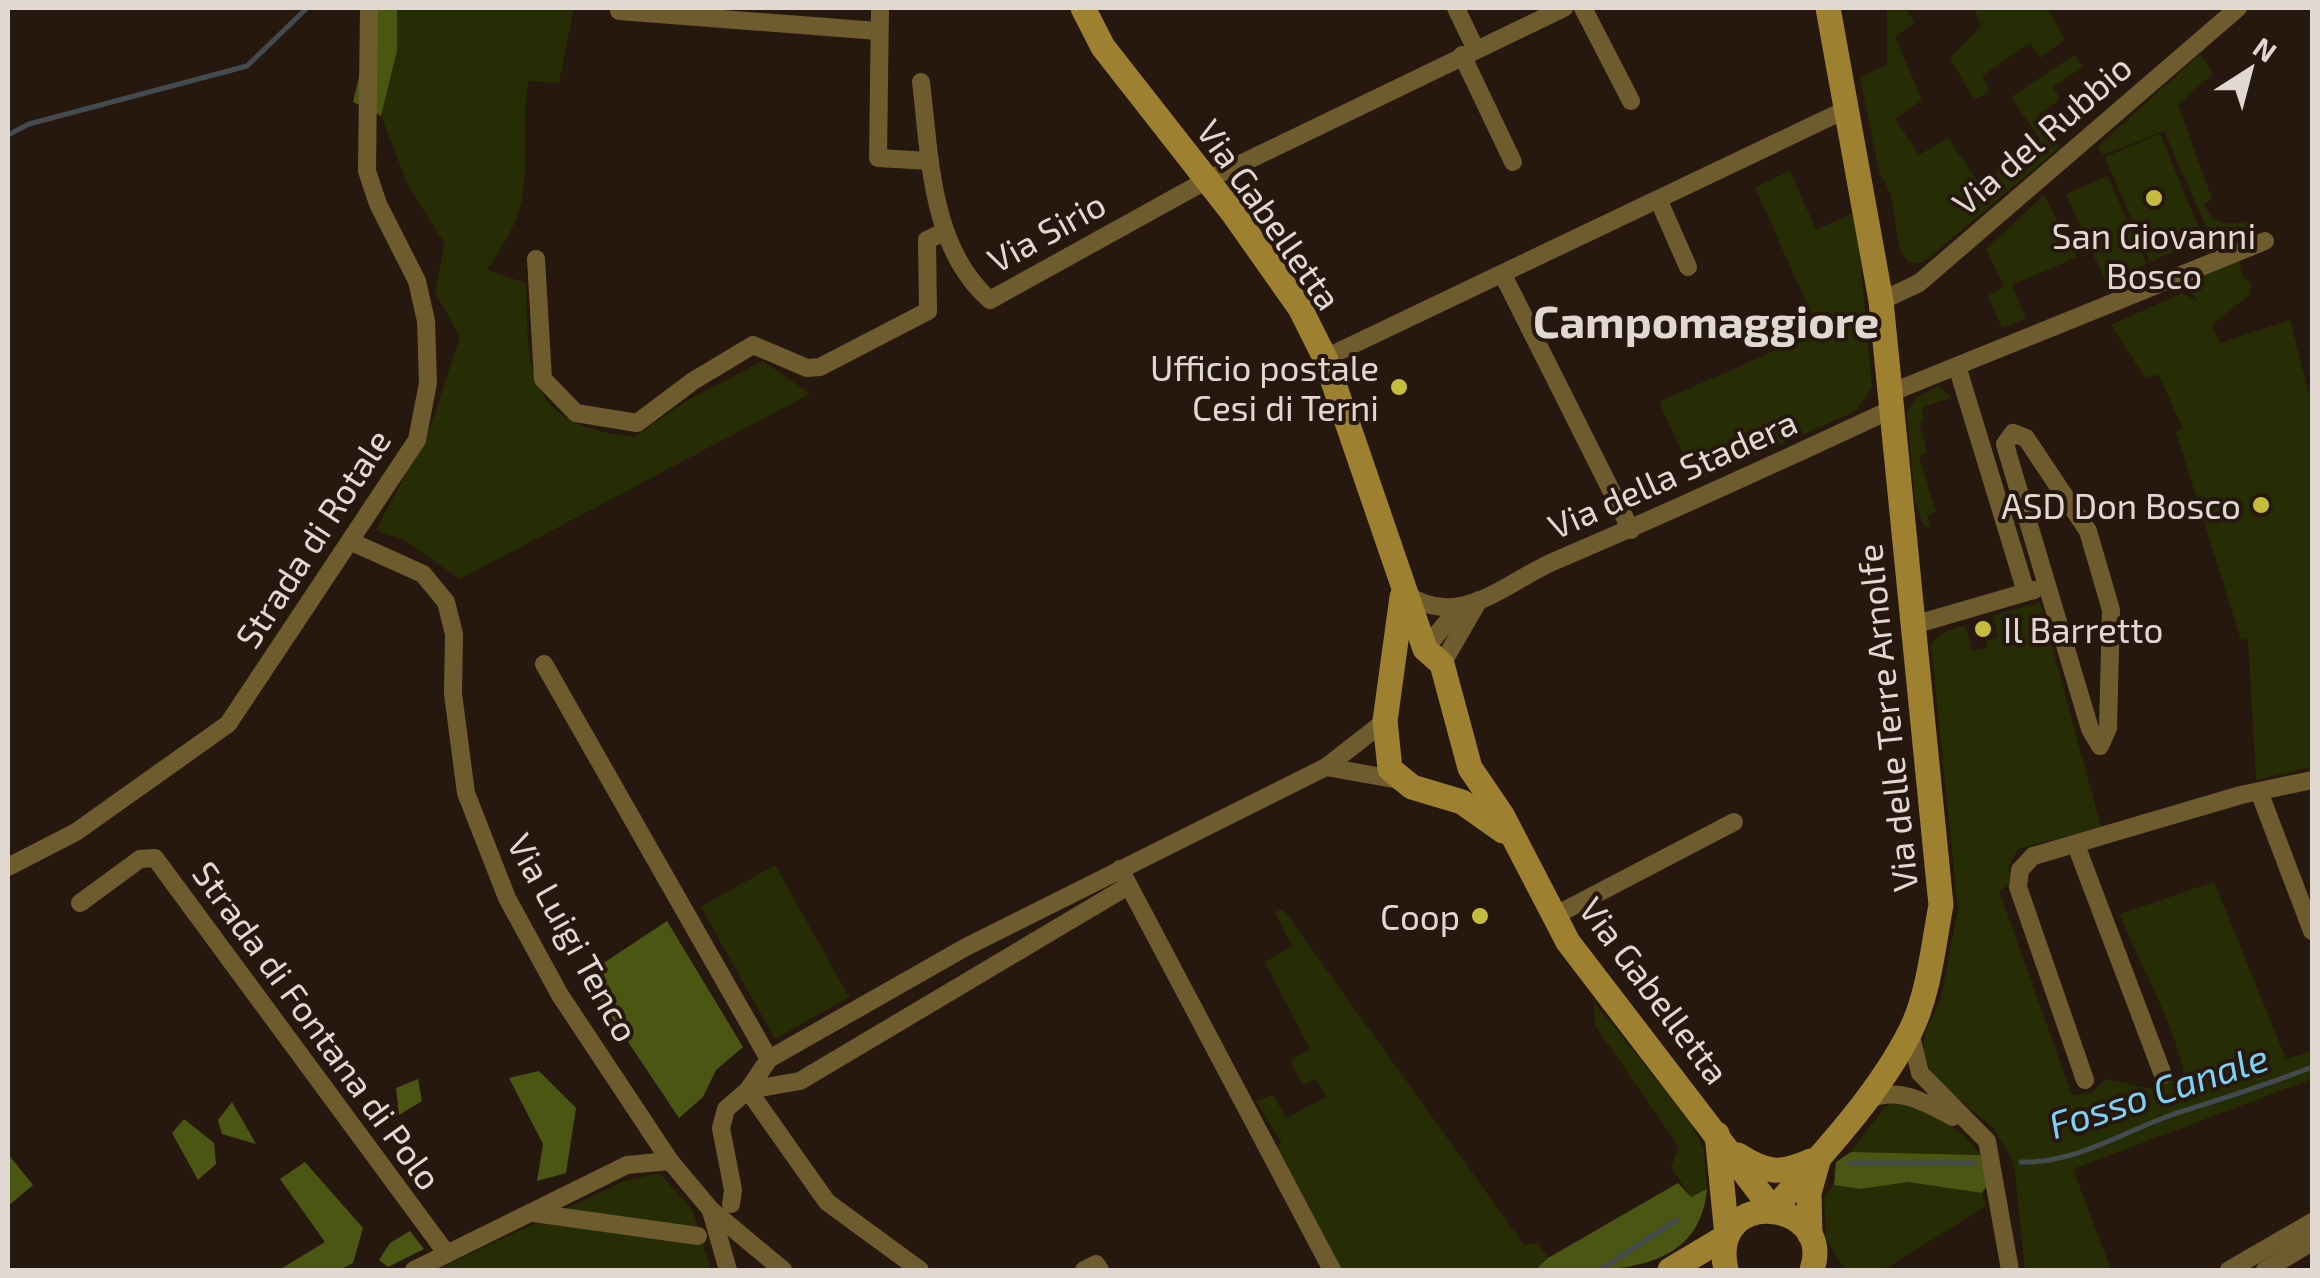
<svg xmlns="http://www.w3.org/2000/svg" width="2320" height="1278" font-family="'Exo 2',sans-serif">
  <rect width="100%" height="100%" fill="#26180f"/>
  <g fill="#262d04">
    <path d="M397 8H574L559 83 529 81C520 120 529 160 522 199 517 226 501 248 487 270L526 283C528 376 527 425 634 437L688 400 763 361 810 394 460 579 405 541 376 530 430 428 460 337 435 292 445 244 408 185 381 116 397 51Z"/>
    <path d="M1887 8H1910L1907 10 1914 23 1895 37 1922 100 1895 119 1919 155 1948 138 1980 185 2040 139 2011 97 2074 55 2083 67 2053 87 2060 99 2037 116 2060 147 1924 262 1909 263C1888 240 1902 199 1880 176L1860 77 1887 65Z"/>
    <polygon points="1974,8 2047,8 2065,39 2041,58 2030,43 1982,76 1990,91 1974,100 1950,58 1981,26"/>
    <path d="M2200 54 2213 73 2178 105 2212 199 2204 204C2214 228 2227 224 2250 221L2237 242 2216 249 2164 131 2104 155 2097 147Z"/>
    <polygon points="2160,134 2203,238 2150,262 2105,157"/>
    <polygon points="1790,171 1816,230 1856,212 1872,388 1856,411 1696,482 1659,402 1819,331 1755,187"/>
    <polygon points="2107,176 2147,264 2106,282 2066,194"/>
    <polygon points="2044,195 2077,257 2012,285 2026,319 2002,328 1988,296 2004,286 1986,249"/>
    <polygon points="2239,258 2242,276 2251,283 2250,294 2212,325 2220,343 2290,320 2312,405 2312,767 2256,780 2248,638 2241,640 2176,432 2183,428 2158,374 2146,379 2111,325 2182,293 2199,302 2184,283"/>
    <polygon points="1938,386 1952,398 1922,407 1923,421 1919,423 1927,452 1919,457 1936,512 1927,515 1931,527 1924,526 1915,501 1907,412 1917,397"/>
    <path d="M2040 602 2101 827 2018 849 2009 865V885L1999 891 2072 1095 2092 1092 2106 1079 2152 1089 2184 1074C2173 1018 2140 968 2120 914L2214 882 2286 1059 2312 1051V1079L2073 1169 2111 1270H2025L2014 1163 1994 1129 1946 1088 1931 1073 1924 1054V1037L1941 997 1958 910 1931 644 1942 633 1965 625 1972 651 1987 648V641L1998 637 1993 616Z"/>
    <polygon points="775,865 849,997 775,1039 701,907"/>
    <polygon points="1283,909 1524,1245 1538,1243 1548,1258 1535,1270 1341,1270 1275,1146 1282,1144 1256,1101 1273,1095 1286,1118 1326,1097 1316,1079 1303,1085 1290,1061 1310,1049 1265,962 1292,946 1275,912"/>
    <polygon points="1594,1002 1688,1119 1704,1149 1707,1189 1691,1197 1671,1167 1679,1147 1595,1025"/>
    <path d="M1895 1102C1933 1113 1957 1123 1980 1155L1851 1152 1884 1108Z"/>
    <polygon points="659,1173 692,1209 711,1270 436,1270 622,1182"/>
    <polygon points="1908,1182 1982,1193 1986,1206 1883,1270 1846,1270 1826,1240 1824,1196 1834,1185 1860,1189"/>
  </g>
  <g fill="#4a5611">
    <polygon points="375,8 397,8 397,51 381,116 353,102"/>
    <polygon points="667,921 743,1047 716,1070 703,1097 679,1118 584,976"/>
    <polygon points="539,1071 576,1108 566,1173 537,1181 543,1144 509,1078"/>
    <polygon points="418,1079 422,1101 399,1115 396,1088"/>
    <polygon points="232,1102 256,1144 222,1134 218,1120"/>
    <polygon points="184,1119 214,1143 216,1164 198,1180 172,1133"/>
    <polygon points="1851,1152 1980,1155 1988,1184 1982,1193 1908,1182 1860,1189 1834,1185 1836,1162"/>
    <polygon points="8,1154 33,1185 8,1206"/>
    <polygon points="305,1162 363,1228 353,1263 339,1270 279,1270 325,1242 280,1179"/>
    <path d="M1678 1183 1691 1197 1707 1189C1699 1278 1604 1271 1535 1270L1548 1258Z"/>
    <polygon points="410,1231 424,1249 388,1267 379,1260 390,1243"/>
  </g>
  <g fill="none" stroke-linecap="round" stroke-linejoin="round">
    <g stroke="#444b50" stroke-width="5">
      <polyline points="8,135 29,124 247,66 307,8"/>
      <path d="M2021 1162C2075 1164 2125 1131 2174 1114 2221 1099 2267 1085 2312 1067"/>
      <polyline points="1850,1163 1974,1163"/>
      <polyline points="1599,1270 1677,1220"/>
    </g>
    <g stroke="#6e5c2e" stroke-width="18">
      <polyline points="880,8 878,158 930,161"/>
      <polyline points="1456,8 1475,48"/>
      <polyline points="1583,8 1631,101"/>
      <polyline points="619,11 878,31"/>
      <polyline points="1462,55 1513,162"/>
      <path d="M921 82C930 155 930 248 990 300L1207 180 1564 8"/>
      <polyline points="1659,201 1688,267"/>
      <polyline points="536,259 543,379 576,413 637,423 693,381 753,345 807,368 820,367 928,311 927,240 944,232"/>
      <polyline points="1503,275 1631,530"/>
      <polyline points="1881,301 1919,283 2238,8"/>
      <polyline points="1325,358 1849,108"/>
      <polyline points="1957,366 2026,592"/>
      <polyline points="1890,393 2265,241"/>
      <polygon points="2013,433 2026,438 2088,531 2111,610 2108,728 2100,746 2090,729 2009,458 2005,444"/>
      <polyline points="352,542 423,574 446,602 454,634 453,694 466,793 507,898 560,995 670,1161 711,1210 783,1270"/>
      <path d="M1403 592C1420 604 1438 610 1460 606 1494 600 1525 573 1557 560 1670 512 1781 461 1892 409"/>
      <polyline points="1910,626 2034,590"/>
      <polyline points="1425,649 1460,606"/>
      <polyline points="544,664 769,1059"/>
      <polyline points="1442,664 1479,600"/>
      <polyline points="1326,767 1399,780"/>
      <polyline points="2260,794 2312,931"/>
      <polyline points="2076,845 2163,1075"/>
      <polyline points="8,867 76,832 228,724 417,440 428,383 426,321 417,281 378,204 367,171 369,8"/>
      <polyline points="1120,869 1332,1270"/>
      <polyline points="80,903 140,859 155,858 447,1254"/>
      <polyline points="1554,916 1734,822"/>
      <polyline points="1910,1032 1920,1073 1987,1141 2010,1270"/>
      <polyline points="2085,1080 2018,887 2020,870 2033,856 2241,795 2312,780"/>
      <polyline points="748,1090 800,1081 1128,886"/>
      <polyline points="748,1090 827,1202 920,1270"/>
      <path d="M1866 1101C1897 1085 1925 1102 1953 1117"/>
      <polyline points="731,1204 733,1190 721,1128 726,1109 748,1090 769,1059 966,947 1326,767 1385,721"/>
      <polyline points="711,1211 728,1270"/>
      <polyline points="534,1213 698,1236"/>
      <polyline points="414,1270 627,1165 670,1161"/>
      <polyline points="1084,1270 1096,1264 1100,1270"/>
      <polyline points="2229,1270 2312,1222"/>
      <polyline points="2265,1270 2312,1242"/>
    </g>
    <g stroke="#9e8031" stroke-width="25">
      <polyline points="1083,8 1103,47 1233,213 1300,308 1325,358 1425,649 1442,664 1470,768 1502,815 1568,942 1773,1210"/>
      <polyline points="1402,597 1385,721 1390,769 1412,787 1462,802 1503,831"/>
      <path d="M1738 1155C1766 1173 1780 1175 1811 1161"/>
      <path d="M1773 1210C1821 1155 1877 1097 1910 1032 1929 994 1933 947 1941 905L1881 301 1828 8"/>
      <polyline points="1810,1235 1809,1193 1818,1161"/>
      <polyline points="1670,1270 1727,1236 1717,1134"/>
      <path d="M1726 1270C1707 1185 1836 1199 1812 1270"/>
    </g>
  </g>
  <g fill="#c4bc3e" stroke="#26180f" stroke-width="4">
    <circle cx="2154" cy="198" r="10"/>
    <circle cx="1399" cy="387" r="10"/>
    <circle cx="2261" cy="505" r="10"/>
    <circle cx="1983" cy="629" r="10"/>
    <circle cx="1480" cy="916" r="10"/>
  </g>
  <g text-anchor="middle" dominant-baseline="central" stroke-width="8" stroke-linejoin="round" paint-order="stroke">
    <g font-size="35" fill="#e2d8d2" stroke="#26180f">
      <text transform="translate(2041 134) rotate(-41)">Via del Rubbio</text>
      <text transform="translate(1270 214) rotate(55)">Via Gabelletta</text>
      <text transform="translate(1046 231) rotate(-29)">Via Sirio</text>
      <text transform="translate(1672 473) rotate(-24)">Via della Stadera</text>
      <text transform="translate(312 538) rotate(-57)">Strada di Rotale</text>
      <text transform="translate(1886 718) rotate(-96)">Via delle Terre Arnolfe</text>
      <text transform="translate(574 937) rotate(61)">Via Luigi Tenco</text>
      <text transform="translate(1655 990) rotate(53)">Via Gabelletta</text>
      <text transform="translate(318 1025) rotate(54)">Strada di Fontana di Polo</text>
    </g>
    <g font-size="35" fill="#e2d8d2" stroke="#26180f" text-anchor="end">
      <text x="2154" y="235" text-anchor="middle">San Giovanni<tspan x="2154" dy="40">Bosco</tspan></text>
      <text x="1379" y="367">Ufficio postale<tspan x="1379" dy="40">Cesi di Terni</tspan></text>
      <text x="2241" y="505">ASD Don Bosco</text>
      <text x="2003" y="629" text-anchor="start">Il Barretto</text>
      <text x="1460" y="916">Coop</text>
    </g>
    <g font-size="38" font-style="italic" fill="#7dd1f7" stroke="#26180f">
      <text transform="translate(2158 1090) rotate(-18)">Fosso Canale</text>
    </g>
    <g font-size="45" font-weight="bold" fill="#e2d8d2" stroke="#26180f">
      <text x="1706" y="320">Campomaggiore</text>
    </g>
  </g>
  <rect width="2320" height="1278" fill="none" stroke="#e2d8d2" stroke-width="20"/>
  <g transform="translate(2250 70) rotate(36)" stroke="#26180f" stroke-width="8" paint-order="stroke">
  <path d="M0-8L18 38L0 25L-18 38Z" fill="#e2d8d2"/>
  <text y="-15" font-size="28" font-weight="bold" text-anchor="middle" fill="#e2d8d2">N</text>
  </g>
</svg>
